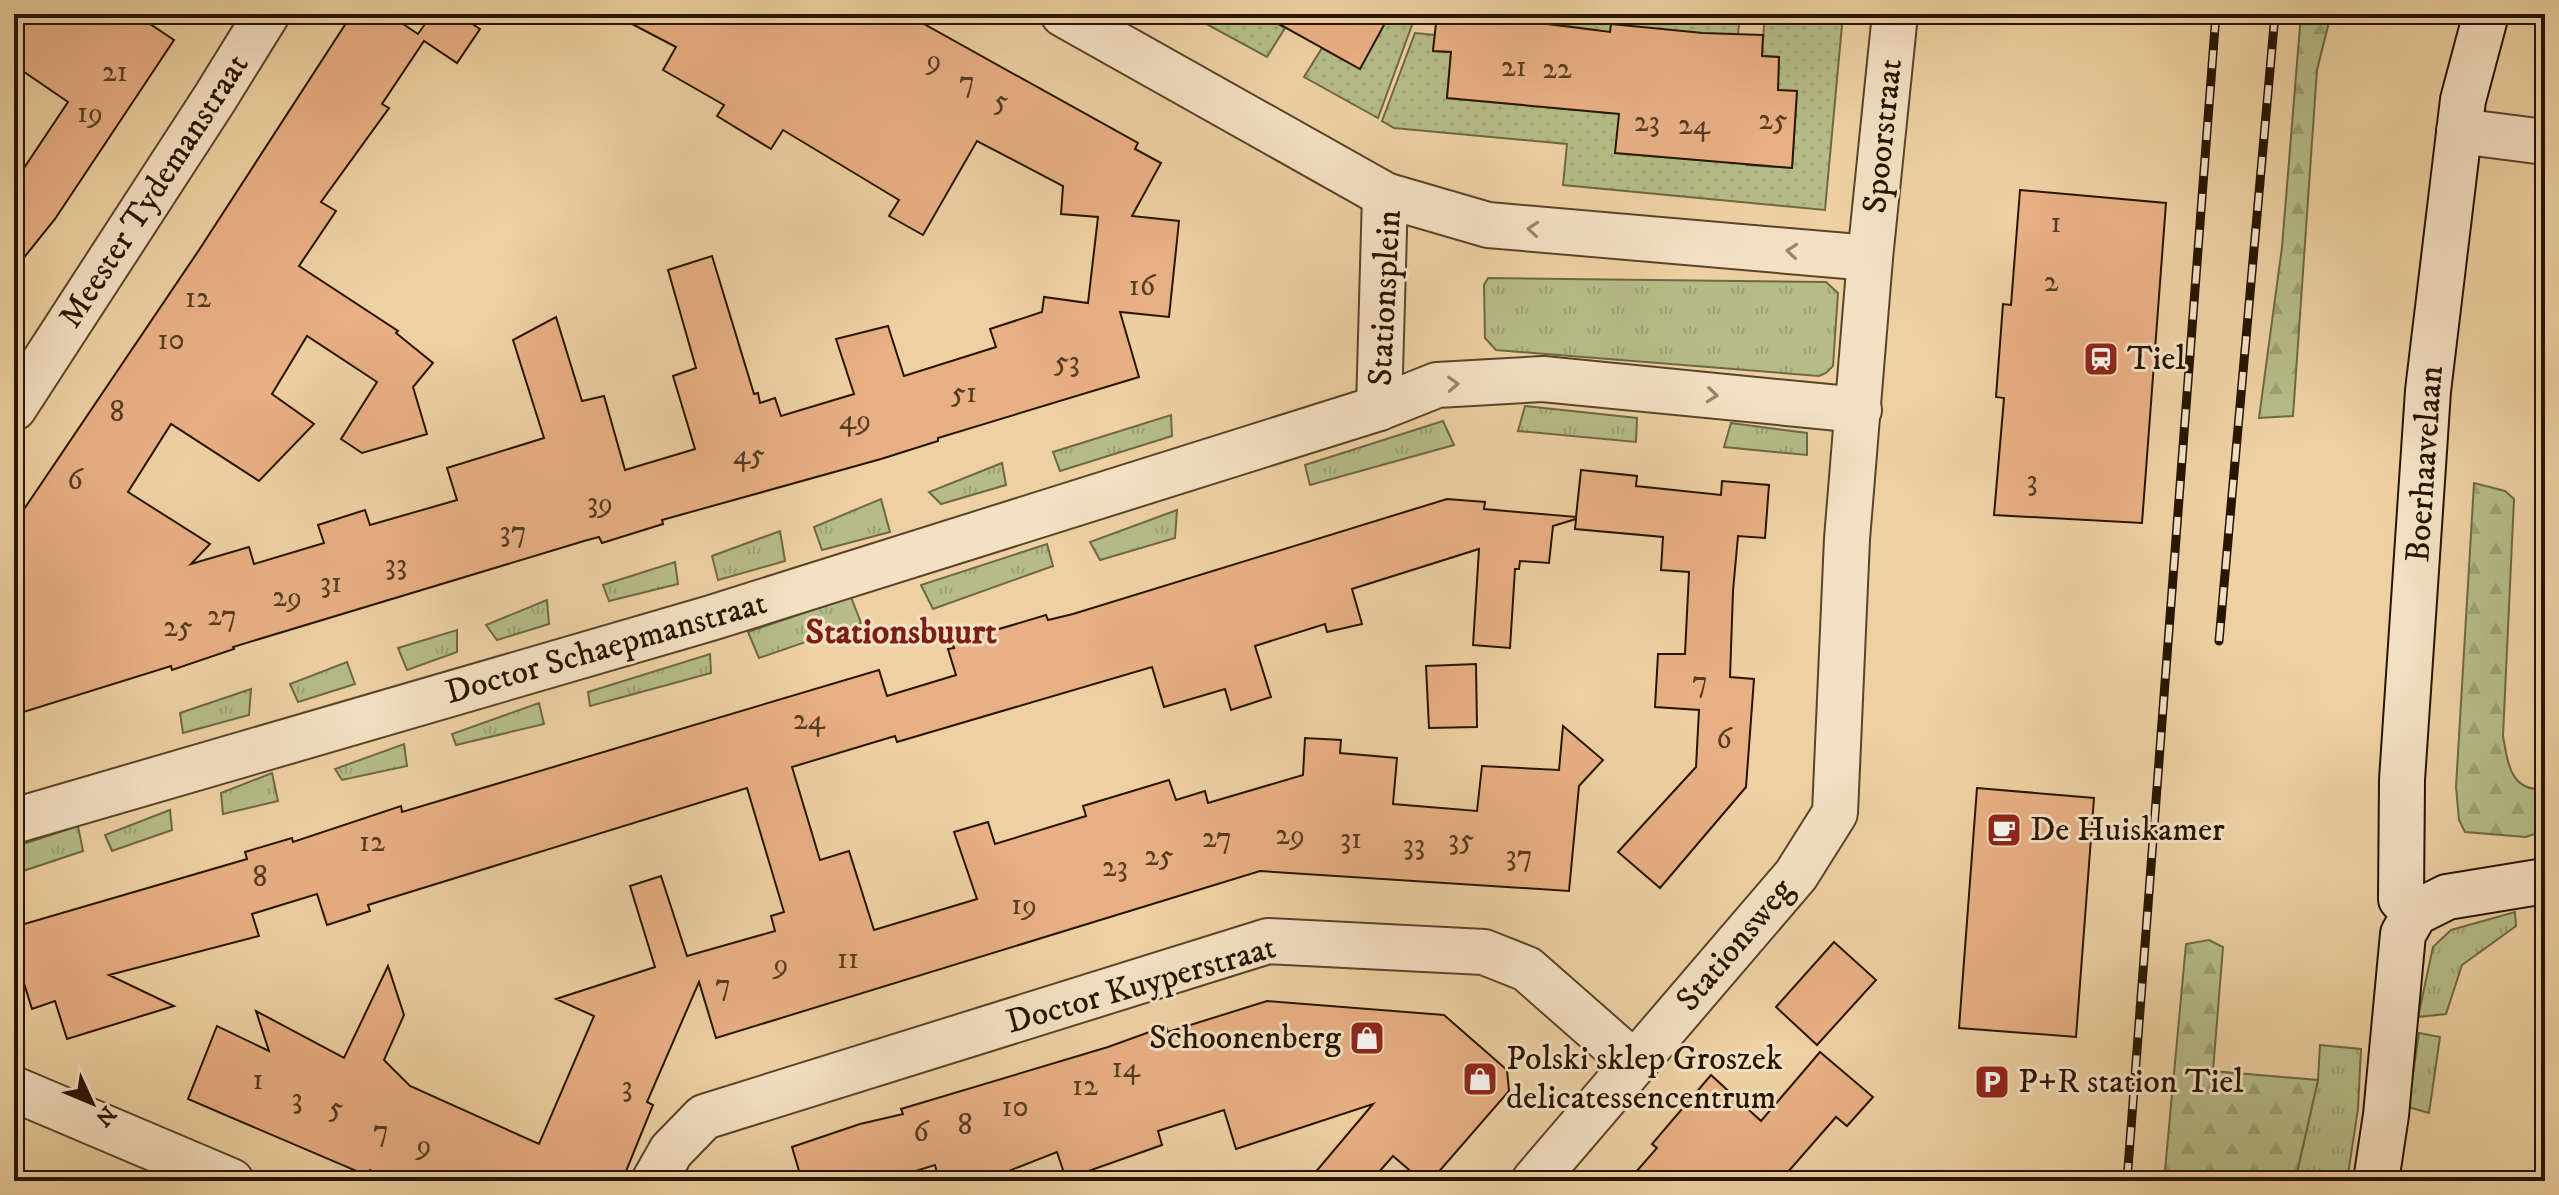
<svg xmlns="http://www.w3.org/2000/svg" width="2559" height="1195" font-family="'IM FELL DW Pica',serif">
  <defs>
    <pattern id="grass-tufts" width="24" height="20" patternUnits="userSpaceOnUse" patternTransform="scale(2)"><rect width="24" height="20" fill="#b5bc87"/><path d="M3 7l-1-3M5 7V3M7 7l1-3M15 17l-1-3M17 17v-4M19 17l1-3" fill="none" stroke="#9ca173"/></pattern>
    <pattern id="forest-firs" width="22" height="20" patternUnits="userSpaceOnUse" patternTransform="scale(2)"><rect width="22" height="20" fill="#b5bc87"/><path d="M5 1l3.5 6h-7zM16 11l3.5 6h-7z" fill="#9ca173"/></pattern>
    <pattern id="garden-dots" width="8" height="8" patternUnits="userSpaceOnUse" patternTransform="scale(2)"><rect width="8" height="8" fill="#b5bc87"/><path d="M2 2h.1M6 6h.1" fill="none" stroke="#9ca173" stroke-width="1.8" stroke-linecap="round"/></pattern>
  </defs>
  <rect width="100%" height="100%" fill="#eed0a2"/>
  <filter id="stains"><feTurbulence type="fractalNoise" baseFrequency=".0025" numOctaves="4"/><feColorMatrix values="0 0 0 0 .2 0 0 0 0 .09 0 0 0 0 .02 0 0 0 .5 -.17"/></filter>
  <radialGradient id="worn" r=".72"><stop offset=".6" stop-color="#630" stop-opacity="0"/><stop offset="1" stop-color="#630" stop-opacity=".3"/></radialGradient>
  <g fill="url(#grass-tufts)" stroke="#6e6844" stroke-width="2">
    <polygon points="1488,278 1826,282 1838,293 1833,366 1826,373 1819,376 1496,350 1485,338 1484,285"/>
    <polygon points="1525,406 1637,418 1636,442 1518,431"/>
    <polygon points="1171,415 1172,436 1060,471 1053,452"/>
    <polygon points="1443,421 1454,445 1310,485 1305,465"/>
    <polygon points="1731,423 1807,433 1807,455 1724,447"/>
    <polygon points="1002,463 1006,485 941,504 929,492"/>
    <polygon points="881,499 890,532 822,550 814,527"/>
    <polygon points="1177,510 1175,538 1100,560 1090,542"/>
    <polygon points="780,531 785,561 718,580 712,556"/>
    <polygon points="1047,544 1053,566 933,609 921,585"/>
    <polygon points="675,562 678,584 609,601 603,585"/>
    <polygon points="851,597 861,623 759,658 748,632"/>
    <polygon points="547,600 549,624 497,640 486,625"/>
    <polygon points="457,630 457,652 407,670 398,648"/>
    <polygon points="710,654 711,673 590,706 588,692"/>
    <polygon points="347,662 355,684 298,702 290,684"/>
    <polygon points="251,689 249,715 183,733 180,713"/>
    <polygon points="539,703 544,724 456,745 452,734"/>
    <polygon points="404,744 407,766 342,780 335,769"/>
    <polygon points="272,773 278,801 223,814 221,793"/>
    <polygon points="170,810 172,830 112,851 105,835"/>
    <polygon points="78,826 83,851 14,874 14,847"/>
    <polygon points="2515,912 2516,926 2462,965 2446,1014 2418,1017 2433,947 2451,930"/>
    <polygon points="2419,1033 2440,1037 2429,1113 2408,1107"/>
    <polygon points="2320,1045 2361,1049 2358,1109 2347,1181 2295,1181 2318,1080"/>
  </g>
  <g fill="url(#forest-firs)" stroke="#6e6844" stroke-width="2">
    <polygon points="2301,14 2331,14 2317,70 2293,416 2259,418 2282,247"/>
    <path d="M2474 483 2505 491 2514 499 2503 736C2508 763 2510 792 2545 789V830L2526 837 2465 832 2459 820 2456 787Z"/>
    <polygon points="2209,940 2223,947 2213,1071 2318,1080 2295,1181 2164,1181 2186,944"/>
  </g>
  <g fill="url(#garden-dots)" stroke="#6e6844" stroke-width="2" fill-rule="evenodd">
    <polygon points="1188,14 1260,14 1285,28 1267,57"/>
    <polygon points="1386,14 1416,14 1378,118 1304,77 1322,48 1360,69"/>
    <path d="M1442 14H1843L1825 210 1563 185 1567 144 1394 128 1382 121 1415 33 1435 35 1433 51 1451 52 1447 98 1576 110 1602 31 1566 26 1565 44ZM1739 24H1764L1762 56 1779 57 1778 81 1773 90 1797 91 1792 168 1746 165 1751 79 1736 54ZM1715 117 1711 161 1616 153Z"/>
  </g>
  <g fill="#e8b084" stroke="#261501" stroke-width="2">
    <polygon points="14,14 135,14 174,40 55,219 14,270 14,183 68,102 14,65"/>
    <polygon points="352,14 388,14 418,34 432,14 457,14 480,29 457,63 424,41 382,104 389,108 321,202 336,211 299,266 398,331 396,333 433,363 413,387 427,434 362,453 341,439 377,382 307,336 272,394 314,424 259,481 171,424 128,492 210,544 191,564 249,547 254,564 324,543 318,525 365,510 370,525 457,500 447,468 544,438 513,340 556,317 582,401 604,396 625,470 695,449 673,376 696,368 668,270 712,256 754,394 758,393 760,403 775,398 781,416 854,394 836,339 888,326 904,376 996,347 990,329 1042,312 1044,297 1088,303 1098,217 1061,214 1063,186 977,141 923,235 889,216 899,200 783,130 771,149 717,116 724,105 663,70 676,47 613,14 906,14 1138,143 1135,149 1161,163 1132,216 1179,221 1169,317 1120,312 1139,377 938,438 938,441 881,459 662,520 663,524 602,543 599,537 584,541 233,647 234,649 172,670 171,666 14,715 14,524 199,250"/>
    <polygon points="1261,14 1390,14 1360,69"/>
    <polygon points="1437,14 1540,14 1540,23 1610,32 1611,24 1703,33 1763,35 1762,56 1779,57 1778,90 1797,91 1792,168 1615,153 1619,114 1447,98 1451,52 1433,51"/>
    <polygon points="2020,190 2166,203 2142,523 1994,515 2004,398 1996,397 2003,304 2011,305"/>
    <polygon points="1581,470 1637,476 1636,486 1721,495 1722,481 1769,485 1765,538 1738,536 1733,591 1730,677 1754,679 1746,787 1660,888 1618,852 1696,767 1699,710 1655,707 1658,654 1685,654 1689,572 1661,570 1663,537 1575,529 1576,519 1553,526 1549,563 1520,561 1519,569 1515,569 1510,648 1473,645 1479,549 1352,589 1362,624 1327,632 1325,624 1255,646 1271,697 1231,710 1225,689 1164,707 1152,667 897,742 895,736 792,767 820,860 849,851 874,930 977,899 954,832 988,822 995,844 1086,816 1083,806 1169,780 1176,800 1205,791 1208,803 1303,775 1305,738 1341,740 1340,753 1397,758 1393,804 1477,811 1482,766 1559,770 1563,726 1603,760 1579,786 1569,891 1260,871 716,1038 699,982 647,1102 653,1105 622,1181 395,1181 370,1170 368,1176 188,1099 217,1026 269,1051 256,1011 344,1058 388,966 404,1015 384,1060 410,1086 539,1144 594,1016 556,999 655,967 630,886 661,876 687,956 775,931 771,916 784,912 747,788 368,905 370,911 327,925 317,894 252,914 259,936 109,975 174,1006 67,1039 55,1001 32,1009 14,951 14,927 247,859 245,852 292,838 293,842 401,806 402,812 879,670 887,696 956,675 948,649 954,648 952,643 1046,615 1048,620 1073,614 1447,499 1485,502 1484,509 1576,517"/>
    <polygon points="1476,664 1477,727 1429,728 1426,666"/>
    <polygon points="1977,788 2094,798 2076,1037 1959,1028"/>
    <polygon points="1834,942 1876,980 1817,1045 1776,1007"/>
    <polygon points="1267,1001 1444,1015 1507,1070 1509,1091 1436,1175 1415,1175 1393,1156 1371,1181 1308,1181 1373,1104 1236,1149 1224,1110 1158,1131 1162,1145 1066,1179 1057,1152 983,1181 939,1181 935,1165 883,1181 802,1181 792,1147 860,1124 903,1114 901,1109 1108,1047 1166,1026 1168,1032"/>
    <polygon points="1820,1052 1873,1097 1847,1126 1836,1117 1780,1181 1628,1181 1657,1148 1652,1144 1711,1075 1761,1121"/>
  </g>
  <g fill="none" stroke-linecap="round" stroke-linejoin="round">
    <defs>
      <g id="street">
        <polyline points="1063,14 1385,195 1488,225 1870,258"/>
        <polyline points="2459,131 2545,142"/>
        <polyline points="14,408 215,98 267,14"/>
        <polyline points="1379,408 1385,195"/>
        <polyline points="14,821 711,618 1379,408 1437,385 1543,379 1859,410"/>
        <polyline points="14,1089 231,1181"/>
        <polyline points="654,1181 671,1151 704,1117 1268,941 1484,952 1527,969 1634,1063"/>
        <polyline points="1534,1181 1796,875 1835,813 1847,539 1870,258 1895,14"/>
      </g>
      <g id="secondary">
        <polyline points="2415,913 2401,899 2402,780 2428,391 2463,100 2486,14"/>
        <polyline points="2376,1181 2386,1115 2403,934 2415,913 2447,897 2545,881"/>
      </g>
    </defs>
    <use href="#street" stroke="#584429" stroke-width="48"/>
    <use href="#secondary" stroke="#261501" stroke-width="48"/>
    <use href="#street" stroke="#f4e0c3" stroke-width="44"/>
    <use href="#secondary" stroke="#f4e0c3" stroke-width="44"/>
    <defs>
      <g id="rail">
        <polyline points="2219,641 2275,14"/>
        <polyline points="2127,1181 2216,14"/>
      </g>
    </defs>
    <use href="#rail" stroke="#261501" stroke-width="9"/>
    <use href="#rail" stroke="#f4e0c3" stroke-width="6" stroke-dasharray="18" stroke-linecap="butt"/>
  </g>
  <defs><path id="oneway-chevron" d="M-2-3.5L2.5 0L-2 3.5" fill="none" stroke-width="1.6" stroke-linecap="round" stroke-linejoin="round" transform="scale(2)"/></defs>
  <g stroke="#97856c">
    <use href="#oneway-chevron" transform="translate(1533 229) rotate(-175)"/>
    <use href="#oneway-chevron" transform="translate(1792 251) rotate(-175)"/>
    <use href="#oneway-chevron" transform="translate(1453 384) rotate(-3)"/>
    <use href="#oneway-chevron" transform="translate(1712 395) rotate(6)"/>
  </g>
  <defs>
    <symbol id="station-square" viewBox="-11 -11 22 22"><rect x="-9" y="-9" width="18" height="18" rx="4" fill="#8f2418" stroke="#f4e0c3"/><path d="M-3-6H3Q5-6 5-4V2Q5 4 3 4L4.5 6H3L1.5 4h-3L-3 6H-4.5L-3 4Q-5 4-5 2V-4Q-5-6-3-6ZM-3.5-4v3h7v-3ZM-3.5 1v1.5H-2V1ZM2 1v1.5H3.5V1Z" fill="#fff"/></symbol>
    <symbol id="cafe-square" viewBox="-11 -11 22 22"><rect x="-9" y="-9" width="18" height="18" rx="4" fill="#8f2418" stroke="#f4e0c3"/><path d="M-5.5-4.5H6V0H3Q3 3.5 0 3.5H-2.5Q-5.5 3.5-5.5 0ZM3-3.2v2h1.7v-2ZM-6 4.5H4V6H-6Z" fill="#fff"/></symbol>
    <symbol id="shop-square" viewBox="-11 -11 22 22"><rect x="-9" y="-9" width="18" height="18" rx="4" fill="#8f2418" stroke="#f4e0c3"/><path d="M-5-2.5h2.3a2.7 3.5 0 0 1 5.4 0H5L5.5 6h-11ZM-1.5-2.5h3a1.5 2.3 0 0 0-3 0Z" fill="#fff"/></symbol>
    <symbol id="parking-square" viewBox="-11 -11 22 22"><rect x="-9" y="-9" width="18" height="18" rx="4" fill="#8f2418" stroke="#f4e0c3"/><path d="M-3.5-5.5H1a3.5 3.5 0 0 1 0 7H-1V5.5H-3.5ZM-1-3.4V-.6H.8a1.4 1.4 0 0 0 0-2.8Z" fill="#fff"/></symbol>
  </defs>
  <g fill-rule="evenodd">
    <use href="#station-square" x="2081" y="339" width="40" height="40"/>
    <use href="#cafe-square" x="1984" y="810" width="40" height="40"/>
    <use href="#shop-square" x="1347" y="1018" width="40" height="40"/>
    <use href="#shop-square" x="1460" y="1059" width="40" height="40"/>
    <use href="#parking-square" x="1972" y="1062" width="40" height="40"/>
  </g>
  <g text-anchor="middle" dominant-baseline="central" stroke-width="6" stroke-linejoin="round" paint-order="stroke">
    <g font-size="30" fill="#563c22">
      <text x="934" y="60">9</text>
      <text x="1514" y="67">21</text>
      <text x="1557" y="69">22</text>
      <text x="115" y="72">21</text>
      <text x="967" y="82">7</text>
      <text x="1001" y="101">5</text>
      <text x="90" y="113">19</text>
      <text x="1773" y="120">25</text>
      <text x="1647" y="122">23</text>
      <text x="1694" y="125">24</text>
      <text x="2056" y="223">1</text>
      <text x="2051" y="282">2</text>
      <text x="1142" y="286">16</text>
      <text x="198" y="298">12</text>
      <text x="171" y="340">10</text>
      <text x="1067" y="362">53</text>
      <text x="964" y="393">51</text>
      <text x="117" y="412">8</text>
      <text x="855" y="420">49</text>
      <text x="749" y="455">45</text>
      <text x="75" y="480">6</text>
      <text x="2032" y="481">3</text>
      <text x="600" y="503">39</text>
      <text x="513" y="532">37</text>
      <text x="396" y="565">33</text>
      <text x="331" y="583">31</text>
      <text x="287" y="597">29</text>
      <text x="222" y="616">27</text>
      <text x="178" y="627">25</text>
      <text x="1700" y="682">7</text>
      <text x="809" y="720">24</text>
      <text x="1724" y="739">6</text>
      <text x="1290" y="835">29</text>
      <text x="1217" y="838">27</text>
      <text x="1351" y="839">31</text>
      <text x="1461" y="840">35</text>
      <text x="372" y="842">12</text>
      <text x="1414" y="845">33</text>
      <text x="1159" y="856">25</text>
      <text x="1519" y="856">37</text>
      <text x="1115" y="867">23</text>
      <text x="260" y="877">8</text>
      <text x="1024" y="905">19</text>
      <text x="848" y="959">11</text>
      <text x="781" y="964">9</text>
      <text x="723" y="985">7</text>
      <text x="1126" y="1068">14</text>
      <text x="258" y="1080">1</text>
      <text x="1085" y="1086">12</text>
      <text x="627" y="1087">3</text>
      <text x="297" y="1099">3</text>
      <text x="1015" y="1107">10</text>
      <text x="336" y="1108">5</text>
      <text x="965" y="1125">8</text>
      <text x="381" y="1131">7</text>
      <text x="921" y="1132">6</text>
      <text x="424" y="1145">9</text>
    </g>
    <g font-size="34" fill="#261501" stroke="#f4e0c3">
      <text transform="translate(1883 136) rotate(-84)">Spoorstraat</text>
      <text transform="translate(154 191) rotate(-57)">Meester Tydemanstraat</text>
      <text transform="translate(1385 298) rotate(-87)">Stationsplein</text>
      <text transform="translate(2425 464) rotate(-86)">Boerhaavelaan</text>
      <text transform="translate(606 648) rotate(-16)">Doctor Schaepmanstraat</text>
      <text transform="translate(1735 945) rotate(-50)">Stationsweg</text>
      <text transform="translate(1141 985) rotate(-16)">Doctor Kuyperstraat</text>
    </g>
    <g font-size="34" fill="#261501" stroke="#f4e0c3" text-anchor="start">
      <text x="2127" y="359">Tiel</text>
      <text x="2030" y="830">De Huiskamer</text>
      <text x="1341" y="1038" text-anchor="end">Schoonenberg</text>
      <text x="1506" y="1059">Polski sklep Groszek<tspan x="1506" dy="39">delicatessencentrum</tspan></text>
      <text x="2018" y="1082">P+R station Tiel</text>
    </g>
    <g font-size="36" font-weight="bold" fill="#7a1f14" stroke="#f4e0c3">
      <text x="901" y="632">Stationsbuurt</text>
    </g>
  </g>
  <rect width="2559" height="1195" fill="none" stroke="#eed0a2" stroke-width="48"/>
  <rect x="16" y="16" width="2527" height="1163" fill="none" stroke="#261501" stroke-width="4"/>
  <rect x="24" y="24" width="2511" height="1147" fill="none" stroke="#261501" stroke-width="2"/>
  <g transform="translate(92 1103) rotate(134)" stroke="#f4e0c3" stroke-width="6" paint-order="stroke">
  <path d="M0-6L14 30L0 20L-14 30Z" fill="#261501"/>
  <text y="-12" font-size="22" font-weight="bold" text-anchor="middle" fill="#261501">N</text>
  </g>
  <rect width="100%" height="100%" filter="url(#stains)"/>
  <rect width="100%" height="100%" fill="url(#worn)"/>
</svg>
